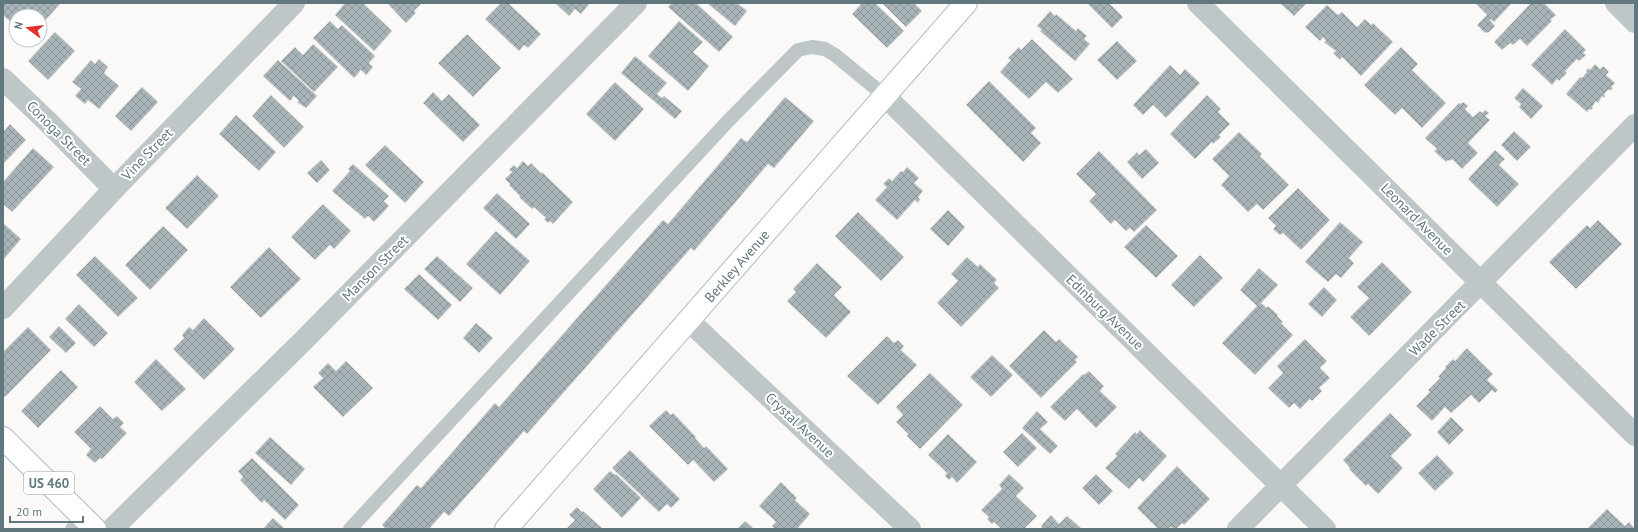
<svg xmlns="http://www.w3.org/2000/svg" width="1638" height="532" font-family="'PT Sans',sans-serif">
  <defs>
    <pattern id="building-cross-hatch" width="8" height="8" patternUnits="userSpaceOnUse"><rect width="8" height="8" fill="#a8b4b7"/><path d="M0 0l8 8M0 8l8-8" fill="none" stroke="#8c979a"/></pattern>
  </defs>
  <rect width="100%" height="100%" fill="#faf9f8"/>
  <g fill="url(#building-cross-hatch)" stroke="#dcdbda">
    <polygon points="3,3 61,3 40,26 40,16 16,16 16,27 3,15"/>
    <polygon points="345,3 363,3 392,31 374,51 335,15"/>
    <polygon points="387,3 422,3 414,11 416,13 406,23"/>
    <polygon points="501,3 508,3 541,34 528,48 524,45 519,51 485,19"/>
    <polygon points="555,3 588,3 589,4 581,14 575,9 569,16"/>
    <polygon points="672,3 696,3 733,37 719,52 668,7"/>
    <polygon points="707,3 737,3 747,11 735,26"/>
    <polygon points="862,3 875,3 904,31 887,48 852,14"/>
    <polygon points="882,3 914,3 922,11 906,27"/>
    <polygon points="1087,3 1109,3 1123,17 1112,28"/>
    <polygon points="1280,3 1307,3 1294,16"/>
    <polygon points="1475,3 1512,3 1494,22 1491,19 1490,20 1495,26 1488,33 1486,32 1485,33 1477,25 1487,15"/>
    <polygon points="1531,3 1544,3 1556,15 1550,20 1552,21 1527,46 1520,39 1513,45 1510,43 1502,50 1494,42"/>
    <polygon points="1327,5 1338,15 1342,12 1357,27 1365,19 1371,25 1373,23 1393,42 1361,76 1342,57 1340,60 1333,53 1336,51 1324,42 1326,41 1323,37 1320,41 1305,27"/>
    <polygon points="1050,11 1055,16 1056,14 1076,31 1078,28 1087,36 1084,39 1090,44 1075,61 1040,31 1042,30 1037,26"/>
    <polygon points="330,21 338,29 342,25 375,56 369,63 373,67 366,75 361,70 354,78 313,38"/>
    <polygon points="679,21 703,42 693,52 709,66 688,91 648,56"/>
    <polygon points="1565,29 1586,50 1583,53 1586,55 1579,61 1577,59 1565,71 1567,73 1559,81 1557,79 1552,85 1531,65"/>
    <polygon points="55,32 75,51 48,80 28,61"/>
    <polygon points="467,34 501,68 473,97 438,63"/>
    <polygon points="1032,39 1073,79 1058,93 1046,82 1029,99 1000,72 1011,60 1008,58 1019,47 1021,50"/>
    <polygon points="1117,41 1137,61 1117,80 1097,60"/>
    <polygon points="313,44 338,67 314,92 281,61 295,47 303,55"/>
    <polygon points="1401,47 1418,64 1412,70 1446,103 1422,128 1402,108 1395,115 1364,85"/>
    <polygon points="635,56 667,83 657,94 662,98 664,96 682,111 675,119 621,73"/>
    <polygon points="99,59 108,67 104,73 119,86 99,109 88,100 85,104 75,96 81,89 72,82 91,60 95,64"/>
    <polygon points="278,60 317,96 306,108 297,102 299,101 294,96 290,101 263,76"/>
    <polygon points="1595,64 1600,69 1603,66 1609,72 1606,75 1615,83 1611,87 1613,88 1610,91 1609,89 1604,94 1605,96 1604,98 1602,96 1598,103 1596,101 1592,107 1593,108 1591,110 1589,109 1587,112 1566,94 1580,77 1582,78 1587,72 1586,71 1588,68 1590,70"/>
    <polygon points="1170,65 1180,75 1185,69 1200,83 1166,118 1153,105 1143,115 1133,105"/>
    <polygon points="989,81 1036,128 1031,133 1041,143 1023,162 966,105"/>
    <polygon points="615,82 644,109 615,141 586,114"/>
    <polygon points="142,87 158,102 131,131 115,116"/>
    <polygon points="1523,88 1543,106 1531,119 1519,107 1521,104 1514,98"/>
    <polygon points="433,92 442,101 449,94 480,125 463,142 423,103"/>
    <polygon points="271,95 304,127 284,148 252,116"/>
    <polygon points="1207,95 1221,109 1218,112 1230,124 1219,135 1221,137 1213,144 1212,142 1195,159 1170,134"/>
    <polygon points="785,97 814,121 774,168 768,164 694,251 691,248 527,434 524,431 449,516 444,512 429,529 386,529 382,525 417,485 421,488 495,403 499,407 663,220 668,224 741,138 747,142"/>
    <polygon points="1463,102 1468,106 1465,109 1473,117 1480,111 1482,113 1485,110 1489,113 1485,116 1490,120 1468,143 1478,153 1462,169 1452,159 1449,161 1448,160 1446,162 1434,151 1437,149 1425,138 1459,103 1461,104"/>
    <polygon points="236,115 276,152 259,171 219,134"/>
    <polygon points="10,124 26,140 3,164 3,132"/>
    <polygon points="1514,131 1531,147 1517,161 1501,145"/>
    <polygon points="1239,132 1262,154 1260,156 1289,185 1263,210 1257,204 1248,212 1221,185 1229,176 1212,159"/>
    <polygon points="385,145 424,182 405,203 365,165"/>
    <polygon points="33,148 54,167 12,212 3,204 3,182"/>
    <polygon points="1146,149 1159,163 1142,179 1127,162 1137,152 1139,155"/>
    <polygon points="1495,150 1505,159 1499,165 1519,184 1497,207 1468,179"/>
    <polygon points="1099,151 1157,210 1134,232 1130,228 1126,231 1115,220 1111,224 1089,201 1096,194 1076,174"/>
    <polygon points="321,160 330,170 317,183 307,173"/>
    <polygon points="523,161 528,166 531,163 542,174 542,172 573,202 553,224 550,221 548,223 544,219 546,218 534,207 532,209 519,197 520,196 509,185 510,184 505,179 512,172 509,170 514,165 517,168"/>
    <polygon points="353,164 389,196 384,201 389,206 374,222 368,216 365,219 332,191 350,171 348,169"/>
    <polygon points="907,167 919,178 914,183 923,191 918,197 920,199 918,203 915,200 897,220 875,200 887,187 883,184 889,178 892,181 901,171 903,172"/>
    <polygon points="197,175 219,196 187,229 165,208"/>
    <polygon points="1298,188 1330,220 1301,250 1283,233 1280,235 1273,229 1276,226 1268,218"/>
    <polygon points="497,193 530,224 516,239 483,208"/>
    <polygon points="323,204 351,231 334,249 330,245 315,260 291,237"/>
    <polygon points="948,210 965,227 948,246 930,229"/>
    <polygon points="858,212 904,257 881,281 835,236"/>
    <polygon points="1598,220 1622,244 1576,289 1549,262 1587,225 1590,228"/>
    <polygon points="1340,222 1363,242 1349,258 1354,263 1341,278 1336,274 1328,282 1305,262"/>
    <polygon points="3,223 21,239 3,260"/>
    <polygon points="1146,225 1178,256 1156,278 1124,247"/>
    <polygon points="163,226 188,250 150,290 125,265"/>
    <polygon points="496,231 530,261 500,295 466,264"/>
    <polygon points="269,247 301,279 261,318 230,287"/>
    <polygon points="1200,255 1223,278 1194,307 1171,285"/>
    <polygon points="95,256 138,298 118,317 76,275"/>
    <polygon points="437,256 473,288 460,302 424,269"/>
    <polygon points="967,257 978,267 980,264 997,280 994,283 999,288 961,327 937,303 958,281 951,274"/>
    <polygon points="1382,262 1412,292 1369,336 1350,317 1369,298 1357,287"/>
    <polygon points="817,263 842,287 834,295 851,312 826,338 787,301 796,292 793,289"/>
    <polygon points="1259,268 1278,285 1261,303 1267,308 1268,306 1278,315 1277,316 1283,322 1281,323 1293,335 1255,375 1222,343 1257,306 1240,290"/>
    <polygon points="419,274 452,305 438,320 404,289"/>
    <polygon points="1324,287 1337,300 1322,317 1308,304"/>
    <polygon points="79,304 108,333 94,347 65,319"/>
    <polygon points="204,318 235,349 204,380 173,349 184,338 182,335 189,327 193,330"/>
    <polygon points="476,323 493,338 479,353 463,338"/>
    <polygon points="59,326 76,343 66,353 49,337"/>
    <polygon points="28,327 51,350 5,397 3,395 3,352"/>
    <polygon points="1044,330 1056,342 1059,339 1078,357 1075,360 1077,362 1041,398 1009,366"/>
    <polygon points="887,336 894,343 898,340 904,346 901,350 917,365 878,405 847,376"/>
    <polygon points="1305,339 1327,361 1320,368 1330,378 1319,388 1322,391 1312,401 1310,399 1300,409 1294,403 1289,408 1268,388 1283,373 1277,366"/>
    <polygon points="1467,348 1493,374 1487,380 1498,390 1495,393 1492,390 1479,403 1471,395 1451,413 1445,407 1432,421 1416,406 1430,392 1428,390 1440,378 1438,377 1446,368 1445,367 1453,359 1455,361"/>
    <polygon points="992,355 1013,375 991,397 970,377"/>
    <polygon points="156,359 186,389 162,411 134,382"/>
    <polygon points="346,361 373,388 343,417 313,387 323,378 318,373 328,363 336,371"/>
    <polygon points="61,370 78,387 38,428 21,411"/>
    <polygon points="1089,371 1104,386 1100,391 1117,407 1096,428 1077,409 1065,421 1050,407 1083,374 1084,375"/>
    <polygon points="930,373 963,405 920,449 907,436 908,434 896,422 903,415 896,407"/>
    <polygon points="100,406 113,419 117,416 124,423 120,427 127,433 102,459 100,458 95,463 86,455 91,449 74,432"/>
    <polygon points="666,410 671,415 673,413 696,437 695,438 704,448 706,446 728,469 714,482 693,460 688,465 649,426"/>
    <polygon points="1037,411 1048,422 1040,429 1058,446 1050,454 1022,428"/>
    <polygon points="1390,413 1412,435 1391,456 1403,468 1378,494 1368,484 1366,486 1349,469 1350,468 1343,460"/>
    <polygon points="1451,417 1464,430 1449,445 1437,432"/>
    <polygon points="1140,430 1167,456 1143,482 1139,478 1129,489 1105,468 1117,456 1115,454 1135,432 1137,434"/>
    <polygon points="1022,433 1037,448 1018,467 1003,452"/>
    <polygon points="948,434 977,462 957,483 952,477 949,480 945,476 947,473 928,455"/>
    <polygon points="270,437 305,469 291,485 255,453"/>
    <polygon points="630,450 680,499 671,508 667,504 659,512 612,468"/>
    <polygon points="1437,455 1454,473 1435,491 1418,473"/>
    <polygon points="252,458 299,505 285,520 264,500 262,503 240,480 243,477 238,471"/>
    <polygon points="1177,466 1210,499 1184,525 1182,523 1176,529 1170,527 1169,529 1158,529 1137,508"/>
    <polygon points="610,471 615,475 616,474 641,498 622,518 593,489"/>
    <polygon points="1009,474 1024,488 1016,496 1037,516 1024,529 1001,529 994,522 992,524 987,519 989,517 981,510 1002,489 999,485"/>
    <polygon points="1096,474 1113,491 1099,505 1082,488"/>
    <polygon points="781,482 797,498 795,500 810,514 797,529 775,529 772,526 776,522 759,506"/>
    <polygon points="577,507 582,512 583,511 603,529 566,529 575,520 569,515"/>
    <polygon points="1607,509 1625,526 1629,522 1635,529 1587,529"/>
    <polygon points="1051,515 1059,524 1067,516 1082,529 1040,529 1042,527 1041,526"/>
    <polygon points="273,518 285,529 263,529"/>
    <polygon points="745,521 754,529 737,529"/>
  </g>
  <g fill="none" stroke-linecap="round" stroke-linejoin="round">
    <defs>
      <polyline id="secondary" points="506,529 966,3"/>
      <polyline id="primary" points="3,438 95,529"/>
    </defs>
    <use href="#secondary" stroke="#b3bcbf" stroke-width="24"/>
    <use href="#primary" stroke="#b2babd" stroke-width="24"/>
    <g stroke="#bec6c8" stroke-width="14">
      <polyline points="72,529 83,517"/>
      <polyline points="350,529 729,120 798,50 812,47 825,49 835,55 885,96"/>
    </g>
    <g stroke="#bec6c8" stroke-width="22">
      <polyline points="1198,3 1635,435"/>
      <polyline points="1616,3 1635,22"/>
      <polyline points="3,79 49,123 114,189"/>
      <polyline points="885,96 1325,529"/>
      <polyline points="3,308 114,189 294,3"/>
      <polyline points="689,321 910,529"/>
      <polyline points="112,529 303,341 636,3"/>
      <polyline points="1238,529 1635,125"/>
    </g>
    <use href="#secondary" stroke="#fff" stroke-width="22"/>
    <use href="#primary" stroke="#fff" stroke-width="22"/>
  </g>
  <g text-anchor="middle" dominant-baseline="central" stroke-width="4" stroke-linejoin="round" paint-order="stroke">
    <rect fill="#fff" stroke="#90a0a4" stroke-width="1" x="24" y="472" width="50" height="22" rx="3"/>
    <g font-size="13" font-weight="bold" fill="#60777d">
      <text x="49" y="483">US 460</text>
    </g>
    <g font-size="14" fill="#60777d" stroke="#fff">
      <text transform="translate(59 133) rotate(45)">Conoga Street</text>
      <text transform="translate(147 154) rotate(-46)">Vine Street</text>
      <text transform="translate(1417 219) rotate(45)">Leonard Avenue</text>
      <text transform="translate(737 266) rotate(-49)">Berkley Avenue</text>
      <text transform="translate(375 268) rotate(-45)">Manson Street</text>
      <text transform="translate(1105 312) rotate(44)">Edinburg Avenue</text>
      <text transform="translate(1437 328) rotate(-45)">Wade Street</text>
      <text transform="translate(800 425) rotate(43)">Crystal Avenue</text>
    </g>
  </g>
  <rect width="1638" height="532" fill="none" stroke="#60777d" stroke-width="8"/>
  <g transform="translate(28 28) rotate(285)"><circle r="19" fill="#ffffff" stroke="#bfc9cb"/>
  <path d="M0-3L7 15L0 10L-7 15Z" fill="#e52f2c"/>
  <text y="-6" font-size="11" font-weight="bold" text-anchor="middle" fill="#60777d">N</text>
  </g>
  <path d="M10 516v6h73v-6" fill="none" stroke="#60777d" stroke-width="2"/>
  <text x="16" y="516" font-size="12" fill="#60777d" stroke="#ffffff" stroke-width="3" paint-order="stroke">20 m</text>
</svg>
